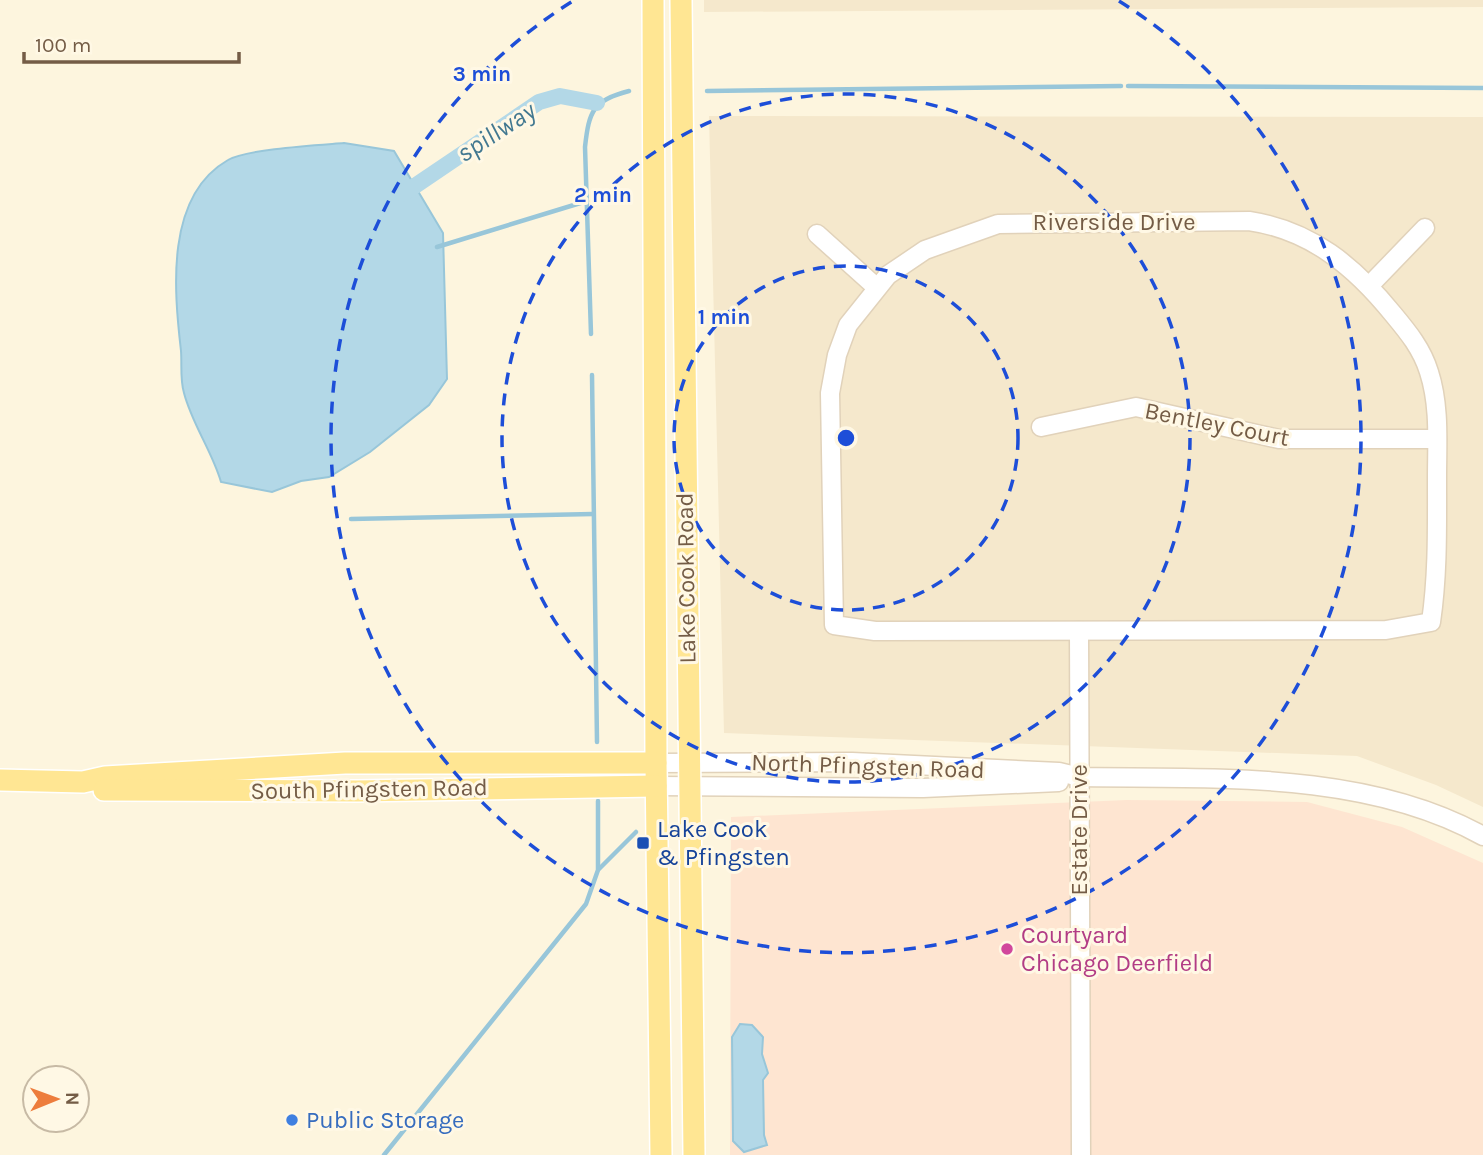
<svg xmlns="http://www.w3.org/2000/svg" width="1483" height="1155" font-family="Karla,sans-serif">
  <rect width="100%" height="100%" fill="#fdf5de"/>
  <g fill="#f5e8cc">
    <polygon points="704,0 1483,0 1483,7 704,12"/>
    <polygon points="709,116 1483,117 1483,807 1436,785 1357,756 724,733"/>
  </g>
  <polygon fill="#fee5d1" points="1127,800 1307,802 1402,827 1483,863 1483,1155 730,1155 731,817"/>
  <g fill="#b3d8e7" stroke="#98c6d9" stroke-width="2">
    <path d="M344 143 394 151 443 233 447 379 429 405 370 452 329 477 301 481 272 492 221 482C212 451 192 424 184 393 180 380 182 365 181 351 174 290 165 196 228 160 246 149 320 145 344 143Z"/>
    <polygon points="740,1024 752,1025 763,1037 762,1054 768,1073 763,1080 764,1135 767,1145 744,1152 733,1141 732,1037"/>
  </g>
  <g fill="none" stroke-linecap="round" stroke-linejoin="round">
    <g stroke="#98c6d9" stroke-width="4.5">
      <polyline points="1128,86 1483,88"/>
      <polyline points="707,91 1121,86"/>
      <polyline points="437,247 587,201"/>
      <path d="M591 334 585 147C589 111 593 100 629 91"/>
      <polyline points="592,375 597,742"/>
      <polyline points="351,519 593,514"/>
      <polyline points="599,869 636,832"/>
      <polyline points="384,1155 586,904 598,870 598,801"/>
    </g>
    <polyline stroke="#b3d8e7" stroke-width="16" points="403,194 539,102 560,96 597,103"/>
    <defs>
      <g id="minor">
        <path d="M1249 221C1311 230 1355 267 1393 314 1408 332 1422 349 1429 372 1440 406 1437 443 1437 478 1437 527 1438 574 1431 622L1386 630 875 631 834 625 830 393 837 355 848 325 888 275 925 250 998 224Z"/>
        <polyline points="817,234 876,287"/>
        <polyline points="1370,285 1425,228"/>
        <polyline points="1041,427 1136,407 1279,439 1437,439"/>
        <polyline points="1079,631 1081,1155"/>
        <path d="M656 763 852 762 1059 772 1080 777C1211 779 1365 770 1483 836"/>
        <polyline points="656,786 923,788 1059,782"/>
      </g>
      <g id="major">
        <polyline points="653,0 656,763 661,1155"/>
        <polyline points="681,0 694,1155"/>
        <polyline points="0,780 83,782 105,777 345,763 656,763"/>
        <polyline points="104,790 357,791 656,786"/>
      </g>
    </defs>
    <use href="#minor" stroke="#e1d2ba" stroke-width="21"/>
    <use href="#major" stroke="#fff" stroke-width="24"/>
    <use href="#minor" stroke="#fff" stroke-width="18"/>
    <use href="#major" stroke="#ffe693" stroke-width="21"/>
  </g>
  <g fill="none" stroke="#1d4ed8" stroke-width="3.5" stroke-dasharray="12 9">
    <circle cx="846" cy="438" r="172"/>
    <circle cx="846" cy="438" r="344"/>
    <path d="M1119 1A515 515 0 1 1 573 1"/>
  </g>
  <rect fill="#1a4fb4" stroke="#fff8e5" stroke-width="2.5" x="636" y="836" width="14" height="14" rx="3.5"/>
  <circle fill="#d1479c" stroke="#fff8e5" stroke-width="2.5" cx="1007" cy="949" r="7"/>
  <circle fill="#3f7fe0" stroke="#fff8e5" stroke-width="2.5" cx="292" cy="1120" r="7"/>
  <g text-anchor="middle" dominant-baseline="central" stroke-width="6" stroke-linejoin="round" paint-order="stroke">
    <g font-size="24" fill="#745c46" stroke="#fff8e5">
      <text x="1114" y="222">Riverside Drive</text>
      <text transform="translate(1217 424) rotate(11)">Bentley Court</text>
      <text transform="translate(686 578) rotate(-91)">Lake Cook Road</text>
      <text transform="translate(868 766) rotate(2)">North Pfingsten Road</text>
      <text transform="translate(369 789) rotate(-1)">South Pfingsten Road</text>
      <text transform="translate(1079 830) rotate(-90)">Estate Drive</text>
    </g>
    <g font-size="24" fill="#164399" stroke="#fff8e5" text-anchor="start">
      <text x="657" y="829">Lake Cook<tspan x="657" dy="28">&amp; Pfingsten</tspan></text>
    </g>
    <g font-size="24" fill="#b23c85" stroke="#fff8e5" text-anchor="start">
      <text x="1021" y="935">Courtyard<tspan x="1021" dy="28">Chicago Deerfield</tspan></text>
    </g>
    <g font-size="24" fill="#366cbe" stroke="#fff8e5" text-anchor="start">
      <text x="306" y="1120">Public Storage</text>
    </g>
    <g font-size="26" font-style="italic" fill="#427890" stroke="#fff8e5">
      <text transform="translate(496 132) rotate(-33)">spillway</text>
    </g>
  </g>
  <circle cx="846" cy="438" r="10" fill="#1d4ed8" stroke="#fff8e5" stroke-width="3.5"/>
  <g font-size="21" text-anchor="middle" font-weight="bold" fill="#1d4ed8" stroke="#fff8e5" stroke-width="6" stroke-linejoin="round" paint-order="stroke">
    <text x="482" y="81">3 min</text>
    <text x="603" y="202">2 min</text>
    <text x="724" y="324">1 min</text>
  </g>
  <g transform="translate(56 1099) rotate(89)"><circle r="33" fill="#fff8e5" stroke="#c7baa5" stroke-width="2"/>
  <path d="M0-5L12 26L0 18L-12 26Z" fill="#ed7d3d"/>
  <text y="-10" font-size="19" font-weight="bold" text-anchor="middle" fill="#745c46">N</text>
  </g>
  <path d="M24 52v10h215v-10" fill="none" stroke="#745c46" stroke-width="3.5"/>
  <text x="35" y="52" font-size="21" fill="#745c46" stroke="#fff8e5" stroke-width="5" paint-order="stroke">100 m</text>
</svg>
